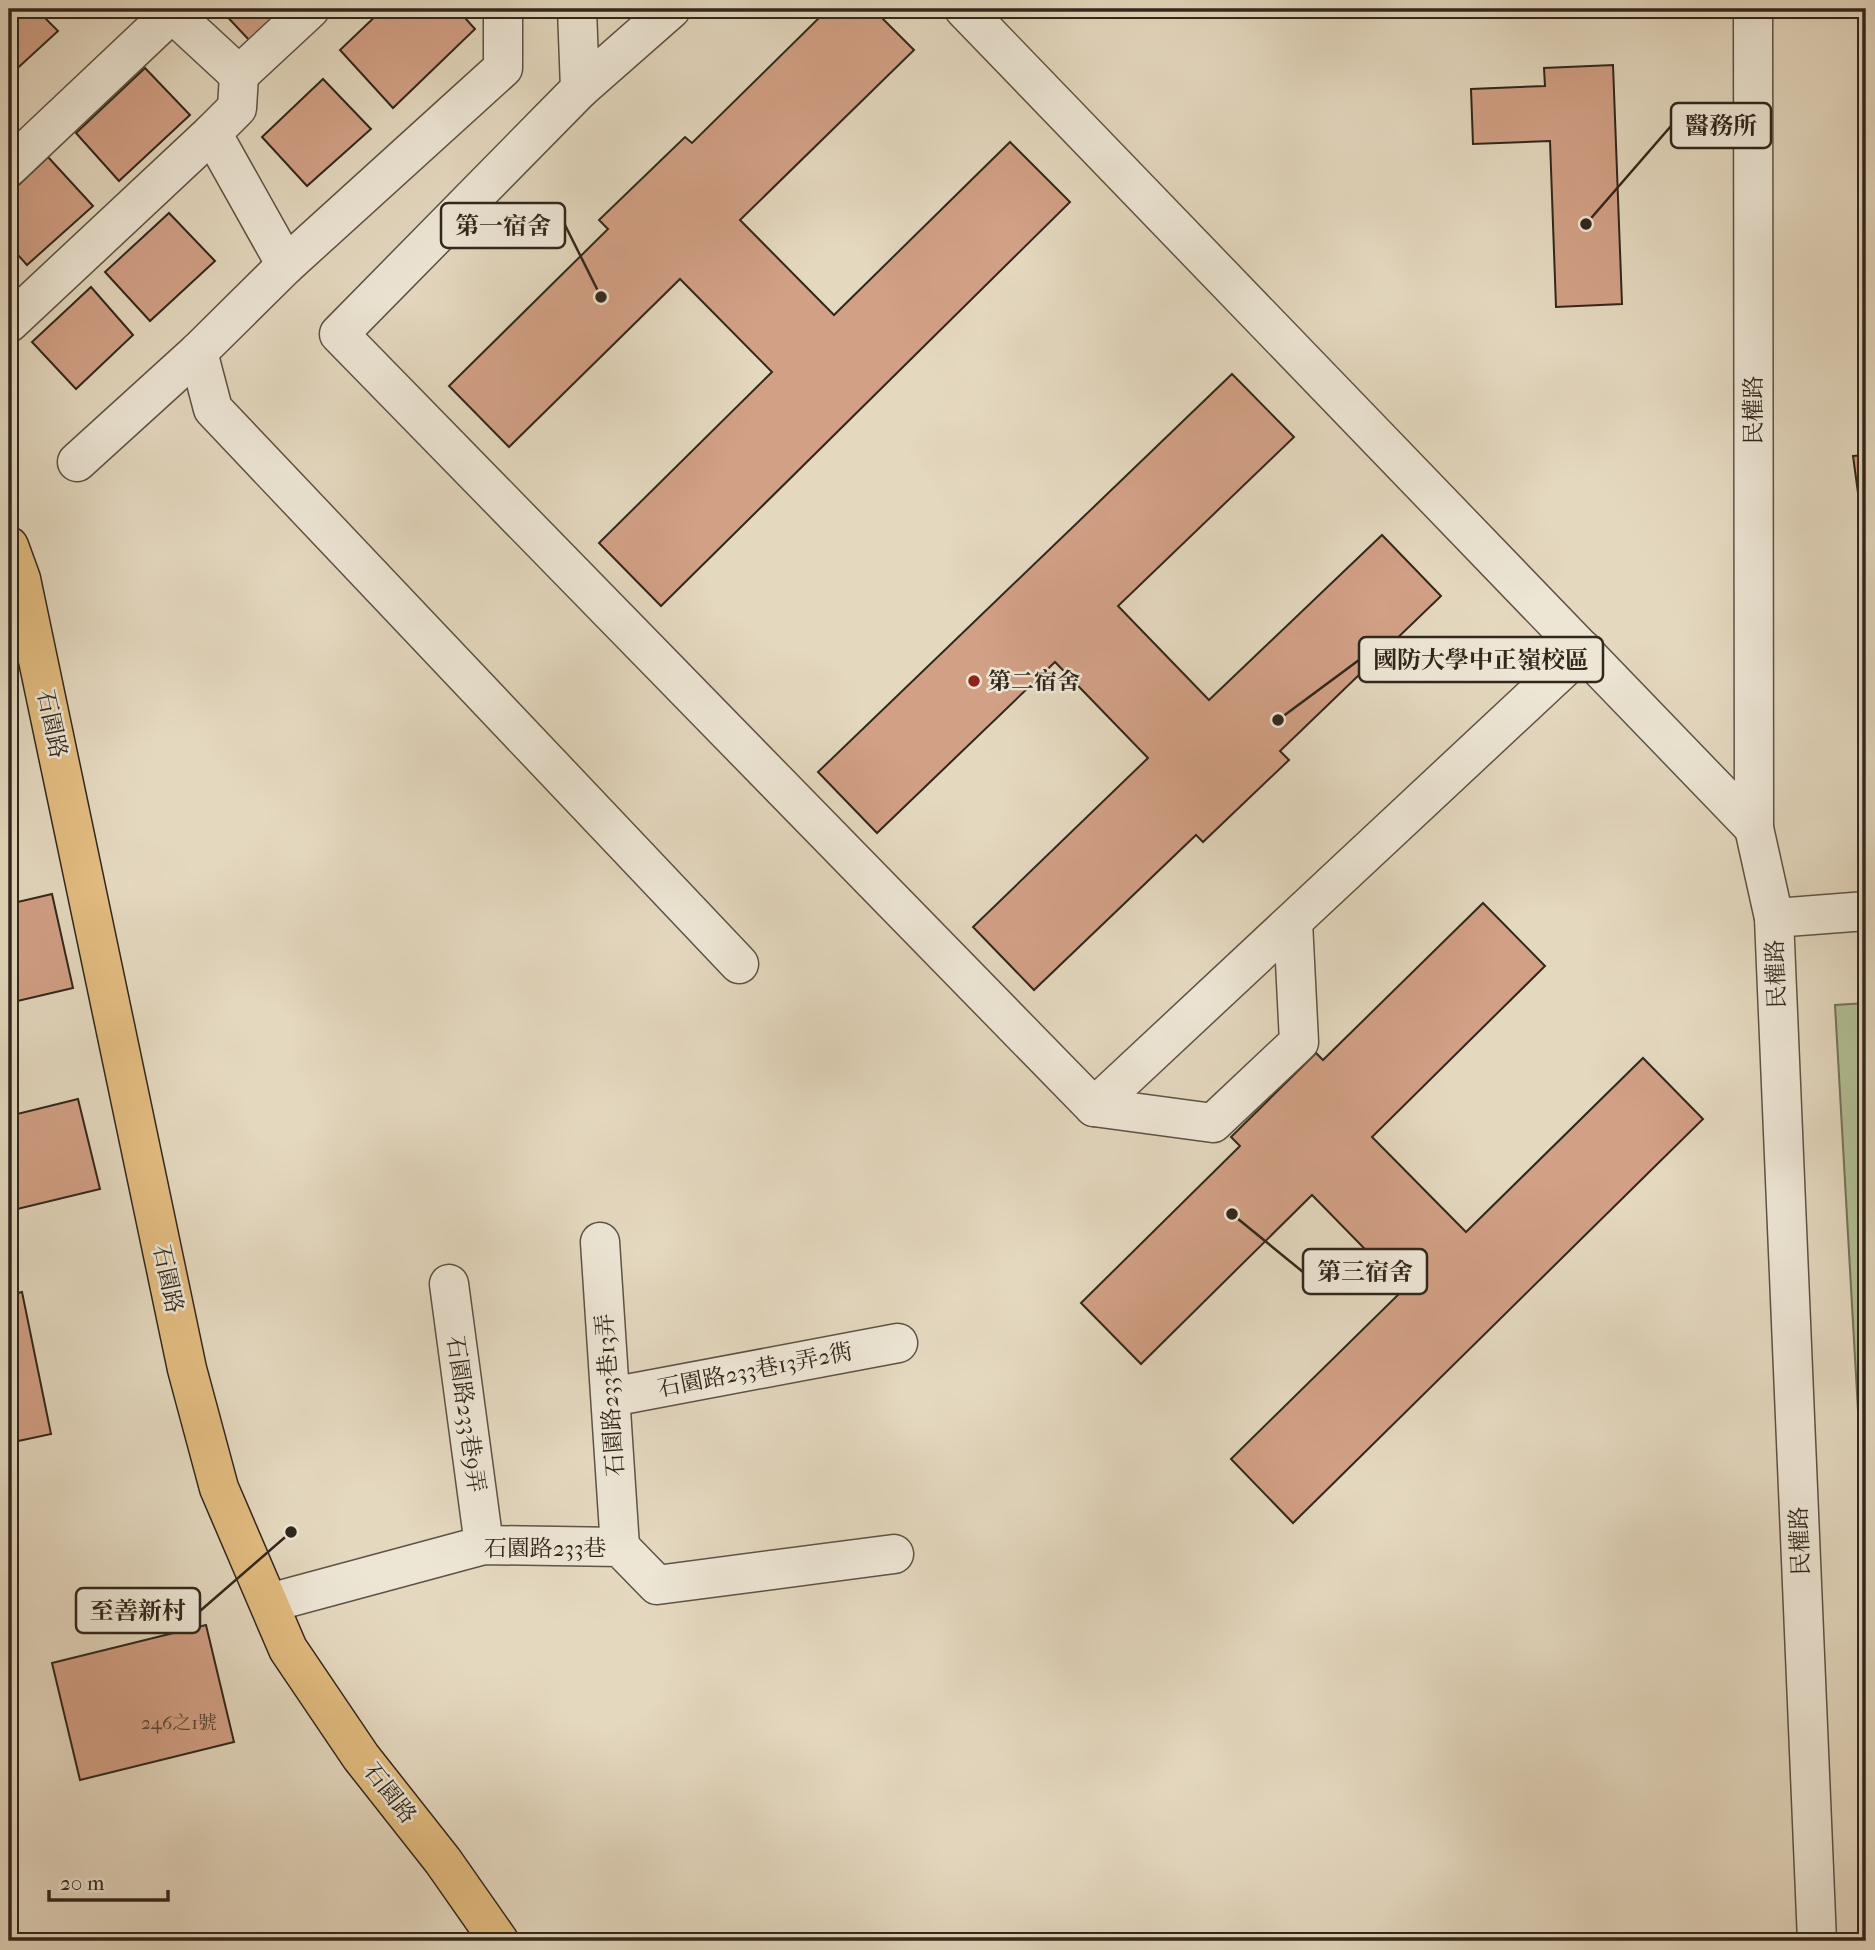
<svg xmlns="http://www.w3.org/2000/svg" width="1875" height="1950" font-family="'IM FELL French Canon','Noto Serif TC',serif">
  <rect width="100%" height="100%" fill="#e4d8bf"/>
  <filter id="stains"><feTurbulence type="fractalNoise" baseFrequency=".00286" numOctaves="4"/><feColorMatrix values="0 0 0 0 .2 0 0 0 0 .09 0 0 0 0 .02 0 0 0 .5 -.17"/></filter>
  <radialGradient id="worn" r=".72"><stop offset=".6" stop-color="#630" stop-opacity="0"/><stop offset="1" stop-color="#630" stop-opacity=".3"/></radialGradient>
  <polygon fill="#b1bf94" stroke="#727358" stroke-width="2" points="1866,1003 1866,1552 1835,1005"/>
  <g fill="#d2a085" stroke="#32271b" stroke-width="2">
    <polygon points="9,9 36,9 58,31 9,76"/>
    <polygon points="220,9 285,9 250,41"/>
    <polygon points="383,9 457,9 475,29 393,108 340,50"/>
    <polygon points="828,9 873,9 914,50 740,220 834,315 1010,142 1070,202 661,606 599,543 772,372 680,279 509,447 449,386 608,229 599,220 685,137 692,143"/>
    <polygon points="1613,65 1622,304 1556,307 1550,141 1473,144 1471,89 1545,86 1544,68"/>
    <polygon points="145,68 190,115 119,181 76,133"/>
    <polygon points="323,79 371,129 307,186 262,137"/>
    <polygon points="48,157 93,206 27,265 9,245 9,194"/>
    <polygon points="169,213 215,261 150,321 105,272"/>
    <polygon points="91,287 133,335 76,389 32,342"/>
    <polygon points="1232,374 1294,437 1118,606 1209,700 1382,535 1441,596 1280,751 1289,760 1203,842 1196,835 1034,990 973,927 1148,758 1055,662 877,833 818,772"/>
    <polygon points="1866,455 1866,552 1853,456"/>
    <polygon points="52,894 73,988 9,1003 9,904"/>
    <polygon points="1483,903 1545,966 1372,1137 1466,1232 1643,1058 1703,1119 1293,1523 1231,1459 1404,1289 1312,1195 1141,1364 1081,1303 1240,1146 1231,1137 1316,1053 1323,1060"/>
    <polygon points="78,1099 100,1189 9,1211 9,1116"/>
    <polygon points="22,1292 51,1434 9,1443 9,1295"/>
    <polygon points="206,1625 234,1742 80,1780 52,1663"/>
  </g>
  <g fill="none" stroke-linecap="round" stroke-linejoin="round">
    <defs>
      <g id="minor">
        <polyline points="310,9 239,75 237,108 212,133 286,265 503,68 503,9"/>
        <polyline points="577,9 580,89 339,334 1094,1107 1583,650"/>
        <polyline points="964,9 1754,828"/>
        <polyline points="1753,9 1754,828 1774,918 1817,1941"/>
        <polyline points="172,13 239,75"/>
        <polyline points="580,89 671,9"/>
        <polyline points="9,167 172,13 170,9"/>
        <polyline points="9,323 212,133"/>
        <polyline points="198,352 213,409 739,964"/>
        <polyline points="77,462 198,352 286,265"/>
        <polyline points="1774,918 1866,911"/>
        <polyline points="1094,1107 1213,1123 1299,1042 1293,922"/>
        <polyline points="600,1242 620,1547"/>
        <polyline points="449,1284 484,1545"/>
        <polyline points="611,1397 898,1343"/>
        <polyline points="269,1603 484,1545 620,1547 657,1585 894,1554"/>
      </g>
      <polyline id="major" points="9,546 21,579 187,1369 219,1488 288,1649 361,1757 443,1861 499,1941"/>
    </defs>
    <use href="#minor" stroke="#5e5344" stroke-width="41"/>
    <use href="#major" stroke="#32271b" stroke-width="41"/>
    <use href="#minor" stroke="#ede6d5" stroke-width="38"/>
    <use href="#major" stroke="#e2bc80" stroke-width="38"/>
  </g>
  <circle fill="#8f2418" stroke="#ede6d5" stroke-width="2.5" cx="974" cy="681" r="7"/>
  <g text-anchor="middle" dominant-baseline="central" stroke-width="5" stroke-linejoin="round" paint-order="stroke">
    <g font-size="19" fill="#5a4536">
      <text x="179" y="1723">246之1號</text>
    </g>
    <g font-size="23" fill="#32271b" stroke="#ede6d5">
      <text transform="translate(1753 410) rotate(-90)">民權路</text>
      <text transform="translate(52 724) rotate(78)">石園路</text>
      <text transform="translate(1776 974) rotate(-92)">民權路</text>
      <text transform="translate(168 1279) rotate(78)">石園路</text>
      <text transform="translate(755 1370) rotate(-11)">石園路233巷13弄2衖</text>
      <text transform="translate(610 1395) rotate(-94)">石園路233巷13弄</text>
      <text transform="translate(466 1414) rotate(82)">石園路233巷9弄</text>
      <text transform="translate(1800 1541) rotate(-92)">民權路</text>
      <text x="545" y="1548">石園路233巷</text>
      <text transform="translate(390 1793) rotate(52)">石園路</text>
    </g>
    <g font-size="23" font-weight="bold" fill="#32271b" stroke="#ede6d5" text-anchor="start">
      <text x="988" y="681">第二宿舍</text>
    </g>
  </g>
  <path fill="none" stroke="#32271b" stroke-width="2.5" d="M1586 224L1671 126M601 297L565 225M1278 720L1359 660M1232 1214L1303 1272M291 1532L200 1611"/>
  <g fill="#32271b" stroke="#ede6d5" stroke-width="2.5">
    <circle cx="1586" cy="224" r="7"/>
    <circle cx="601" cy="297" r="7"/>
    <circle cx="1278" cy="720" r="7"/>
    <circle cx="1232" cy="1214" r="7"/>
    <circle cx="291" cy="1532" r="7"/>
  </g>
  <g fill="#ede6d5" stroke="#32271b" stroke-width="2.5">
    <rect x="1671" y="103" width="100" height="45" rx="7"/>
    <rect x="441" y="203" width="124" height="45" rx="7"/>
    <rect x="1359" y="637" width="244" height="45" rx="7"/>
    <rect x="1303" y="1249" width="124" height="45" rx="7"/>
    <rect x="76" y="1588" width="124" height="45" rx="7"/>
  </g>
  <g font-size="24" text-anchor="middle" font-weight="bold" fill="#32271b">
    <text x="1721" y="134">醫務所</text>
    <text x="503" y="234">第一宿舍</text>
    <text x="1481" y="668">國防大學中正嶺校區</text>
    <text x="1365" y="1280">第三宿舍</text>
    <text x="138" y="1619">至善新村</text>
  </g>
  <rect width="1875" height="1950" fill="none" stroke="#e4d8bf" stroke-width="35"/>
  <rect x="10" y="10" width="1854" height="1929" fill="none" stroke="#32271b" stroke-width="3.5"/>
  <rect x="18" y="18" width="1840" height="1915" fill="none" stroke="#32271b" stroke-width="2"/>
  <path d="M49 1890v10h119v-10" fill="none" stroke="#32271b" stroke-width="3.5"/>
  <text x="60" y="1890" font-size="21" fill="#32271b" stroke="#ede6d5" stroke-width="5" paint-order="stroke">20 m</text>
  <rect width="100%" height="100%" filter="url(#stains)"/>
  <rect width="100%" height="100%" fill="url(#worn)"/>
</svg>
